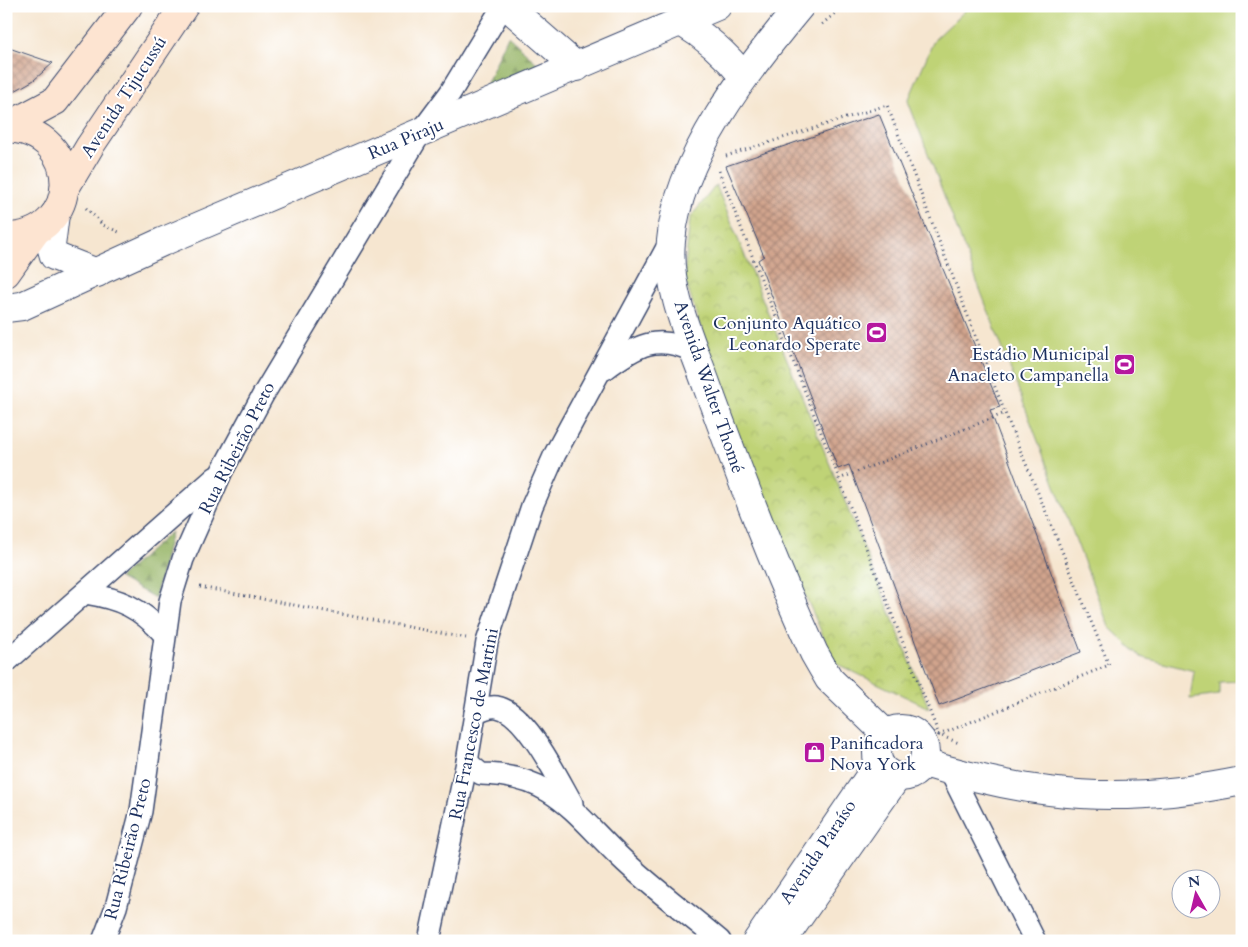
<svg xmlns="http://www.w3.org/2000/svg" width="1248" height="947" font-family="Cardo,serif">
  <defs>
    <pattern id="forest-firs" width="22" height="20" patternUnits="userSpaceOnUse" patternTransform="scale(1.25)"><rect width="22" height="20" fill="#97b567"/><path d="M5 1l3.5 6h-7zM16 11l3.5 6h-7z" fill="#7a9458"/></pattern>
    <pattern id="park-crowns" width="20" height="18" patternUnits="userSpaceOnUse" patternTransform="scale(1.25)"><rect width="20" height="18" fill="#bfd376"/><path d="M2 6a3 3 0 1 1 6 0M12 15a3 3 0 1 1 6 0" fill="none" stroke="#a4b568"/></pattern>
    <pattern id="building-cross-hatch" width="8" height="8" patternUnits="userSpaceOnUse" patternTransform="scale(1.25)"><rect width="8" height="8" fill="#d1a48d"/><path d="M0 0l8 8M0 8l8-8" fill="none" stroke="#a98676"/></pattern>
  </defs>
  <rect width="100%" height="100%" fill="#fff"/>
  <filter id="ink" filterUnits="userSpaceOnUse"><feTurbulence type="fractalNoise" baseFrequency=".02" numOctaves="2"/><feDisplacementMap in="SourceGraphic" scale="10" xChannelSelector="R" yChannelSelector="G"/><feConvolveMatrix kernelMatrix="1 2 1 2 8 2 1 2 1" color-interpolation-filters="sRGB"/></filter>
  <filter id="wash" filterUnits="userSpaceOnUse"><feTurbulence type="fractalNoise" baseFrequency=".0096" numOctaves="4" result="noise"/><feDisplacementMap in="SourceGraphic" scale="20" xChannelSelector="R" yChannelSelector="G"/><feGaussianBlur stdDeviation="1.12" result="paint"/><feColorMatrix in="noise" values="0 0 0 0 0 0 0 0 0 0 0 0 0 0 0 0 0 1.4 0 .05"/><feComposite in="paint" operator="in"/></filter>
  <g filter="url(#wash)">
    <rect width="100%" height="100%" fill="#f6e6d0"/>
    <g fill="url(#forest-firs)" stroke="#597262">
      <polygon points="508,36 540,66 483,91"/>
      <polygon points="171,532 155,598 119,578"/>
    </g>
    <polygon fill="url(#park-crowns)" stroke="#6d816a" points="716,185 929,708 835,663 740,447 684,277 690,218"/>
    <polygon fill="#bfd376" stroke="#6d816a" points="970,6 1242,6 1242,681 1219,682 1219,695 1190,699 1194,671 1141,657 1109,627 908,101 934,40"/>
    <g id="blocks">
      <g fill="url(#building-cross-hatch)">
        <polygon points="6,47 53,63 34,80 6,96"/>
        <polygon points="879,114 1000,407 990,410 1081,652 939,706 849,465 838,469 758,260 764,256 726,166"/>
      </g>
    </g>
  </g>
  <g filter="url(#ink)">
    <use href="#blocks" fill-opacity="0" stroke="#3c4a6f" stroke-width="1"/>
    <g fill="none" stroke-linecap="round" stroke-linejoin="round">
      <defs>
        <g id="minor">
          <path d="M605 369C637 345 657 333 695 352"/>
          <path d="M85 593C121 599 139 607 164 634"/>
          <polyline points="6,662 216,477"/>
          <path d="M475 713C483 709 489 706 497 707 526 712 558 779 572 803"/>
          <path d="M467 762 481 774C553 775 573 812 620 857 651 887 687 913 720 941"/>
          <polyline points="950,771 1035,941"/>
          <polyline points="103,941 116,907 141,811 170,601 183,559 222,471 263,395 421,132 450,93 503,6"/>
          <polyline points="429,941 467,762 487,642 532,506 555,454 670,242"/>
        </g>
        <g id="tertiary">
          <polyline points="507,6 577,67"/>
          <path d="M800 6C748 68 678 158 671 241 666 289 691 341 707 386 740 476 774 566 814 653L829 679 886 734"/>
          <path d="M680 21C705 36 725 53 744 77"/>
          <polyline points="55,214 51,246 54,256 97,273"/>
          <polyline points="6,308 22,306 162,242 717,6"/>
          <circle cx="901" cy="753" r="24"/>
          <path d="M924 763C1037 798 1125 805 1242 781"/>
          <polyline points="757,941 879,763"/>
          <polyline points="782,941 897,777"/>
        </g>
        <g id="secondary">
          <polyline points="6,127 55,101 128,6"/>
          <path d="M6 128C85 131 83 237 6 237"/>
          <polyline points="65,188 90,146 184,6"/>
          <polyline points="6,273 36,231"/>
        </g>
      </defs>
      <use href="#minor" stroke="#3c4a6f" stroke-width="24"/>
      <use href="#tertiary" stroke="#3c4a6f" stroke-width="30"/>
      <use href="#secondary" stroke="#3c4a6f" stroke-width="30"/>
      <g stroke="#3c4a6f" stroke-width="3" stroke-dasharray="1 4" stroke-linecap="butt">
        <polyline points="822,24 845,6"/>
        <polyline points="726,156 887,105 1005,413"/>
        <polyline points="719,171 939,735 1109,665 1005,413 839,479"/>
        <polyline points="86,208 103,225 119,232"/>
        <polyline points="200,587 466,638"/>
        <polyline points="910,723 959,743"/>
      </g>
      <use href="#minor" stroke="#fff" stroke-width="21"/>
      <use href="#tertiary" stroke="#fff" stroke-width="28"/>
      <use href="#secondary" stroke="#fde4d1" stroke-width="28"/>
    </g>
  </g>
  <defs>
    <symbol id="stadium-square" viewBox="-11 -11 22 22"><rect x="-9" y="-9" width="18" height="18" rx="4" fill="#b5179e" stroke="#fff"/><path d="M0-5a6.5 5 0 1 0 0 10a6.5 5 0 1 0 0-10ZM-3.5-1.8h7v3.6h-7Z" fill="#fff"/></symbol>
    <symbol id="shop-square" viewBox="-11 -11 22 22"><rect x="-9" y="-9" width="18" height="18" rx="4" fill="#b5179e" stroke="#fff"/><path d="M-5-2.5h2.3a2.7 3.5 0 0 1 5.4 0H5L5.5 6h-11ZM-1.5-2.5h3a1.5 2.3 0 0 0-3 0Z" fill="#fff"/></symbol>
  </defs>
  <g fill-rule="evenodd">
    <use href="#stadium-square" x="864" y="320" width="25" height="25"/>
    <use href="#stadium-square" x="1112" y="352" width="25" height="25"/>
    <use href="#shop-square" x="802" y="740" width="25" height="25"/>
  </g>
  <g text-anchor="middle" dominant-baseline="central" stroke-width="4" stroke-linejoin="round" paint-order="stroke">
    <g font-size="18" fill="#1b2f5e" stroke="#fff">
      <text transform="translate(124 97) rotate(-57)">Avenida Tijucussú</text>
      <text transform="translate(406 139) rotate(-23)">Rua Piraju</text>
      <text transform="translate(709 387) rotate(71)">Avenida Walter Thomé</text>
      <text transform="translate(237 448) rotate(-63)">Rua Ribeirão Preto</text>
      <text transform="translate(474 724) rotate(-79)">Rua Francesco de Martini</text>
      <text transform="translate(128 849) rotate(-76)">Rua Ribeirão Preto</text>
      <text transform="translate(818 852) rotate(-56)">Avenida Paraíso</text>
    </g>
    <g font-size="18" fill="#1b2f5e" stroke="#fff" text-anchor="end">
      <text x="861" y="323">Conjunto Aquático<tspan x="861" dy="21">Leonardo Sperate</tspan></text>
      <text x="1109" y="354">Estádio Municipal<tspan x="1109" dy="21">Anacleto Campanella</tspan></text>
      <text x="830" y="743" text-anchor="start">Panificadora<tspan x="830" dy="21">Nova York</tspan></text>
    </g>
  </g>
  <rect width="1248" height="947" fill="none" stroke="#fff" stroke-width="25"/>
  <g transform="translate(1196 894) rotate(352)"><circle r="24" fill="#ffffff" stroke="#a4acbf"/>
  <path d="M0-4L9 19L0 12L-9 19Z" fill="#b5179e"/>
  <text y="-8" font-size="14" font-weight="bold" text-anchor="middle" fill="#1b2f5e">N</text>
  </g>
</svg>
